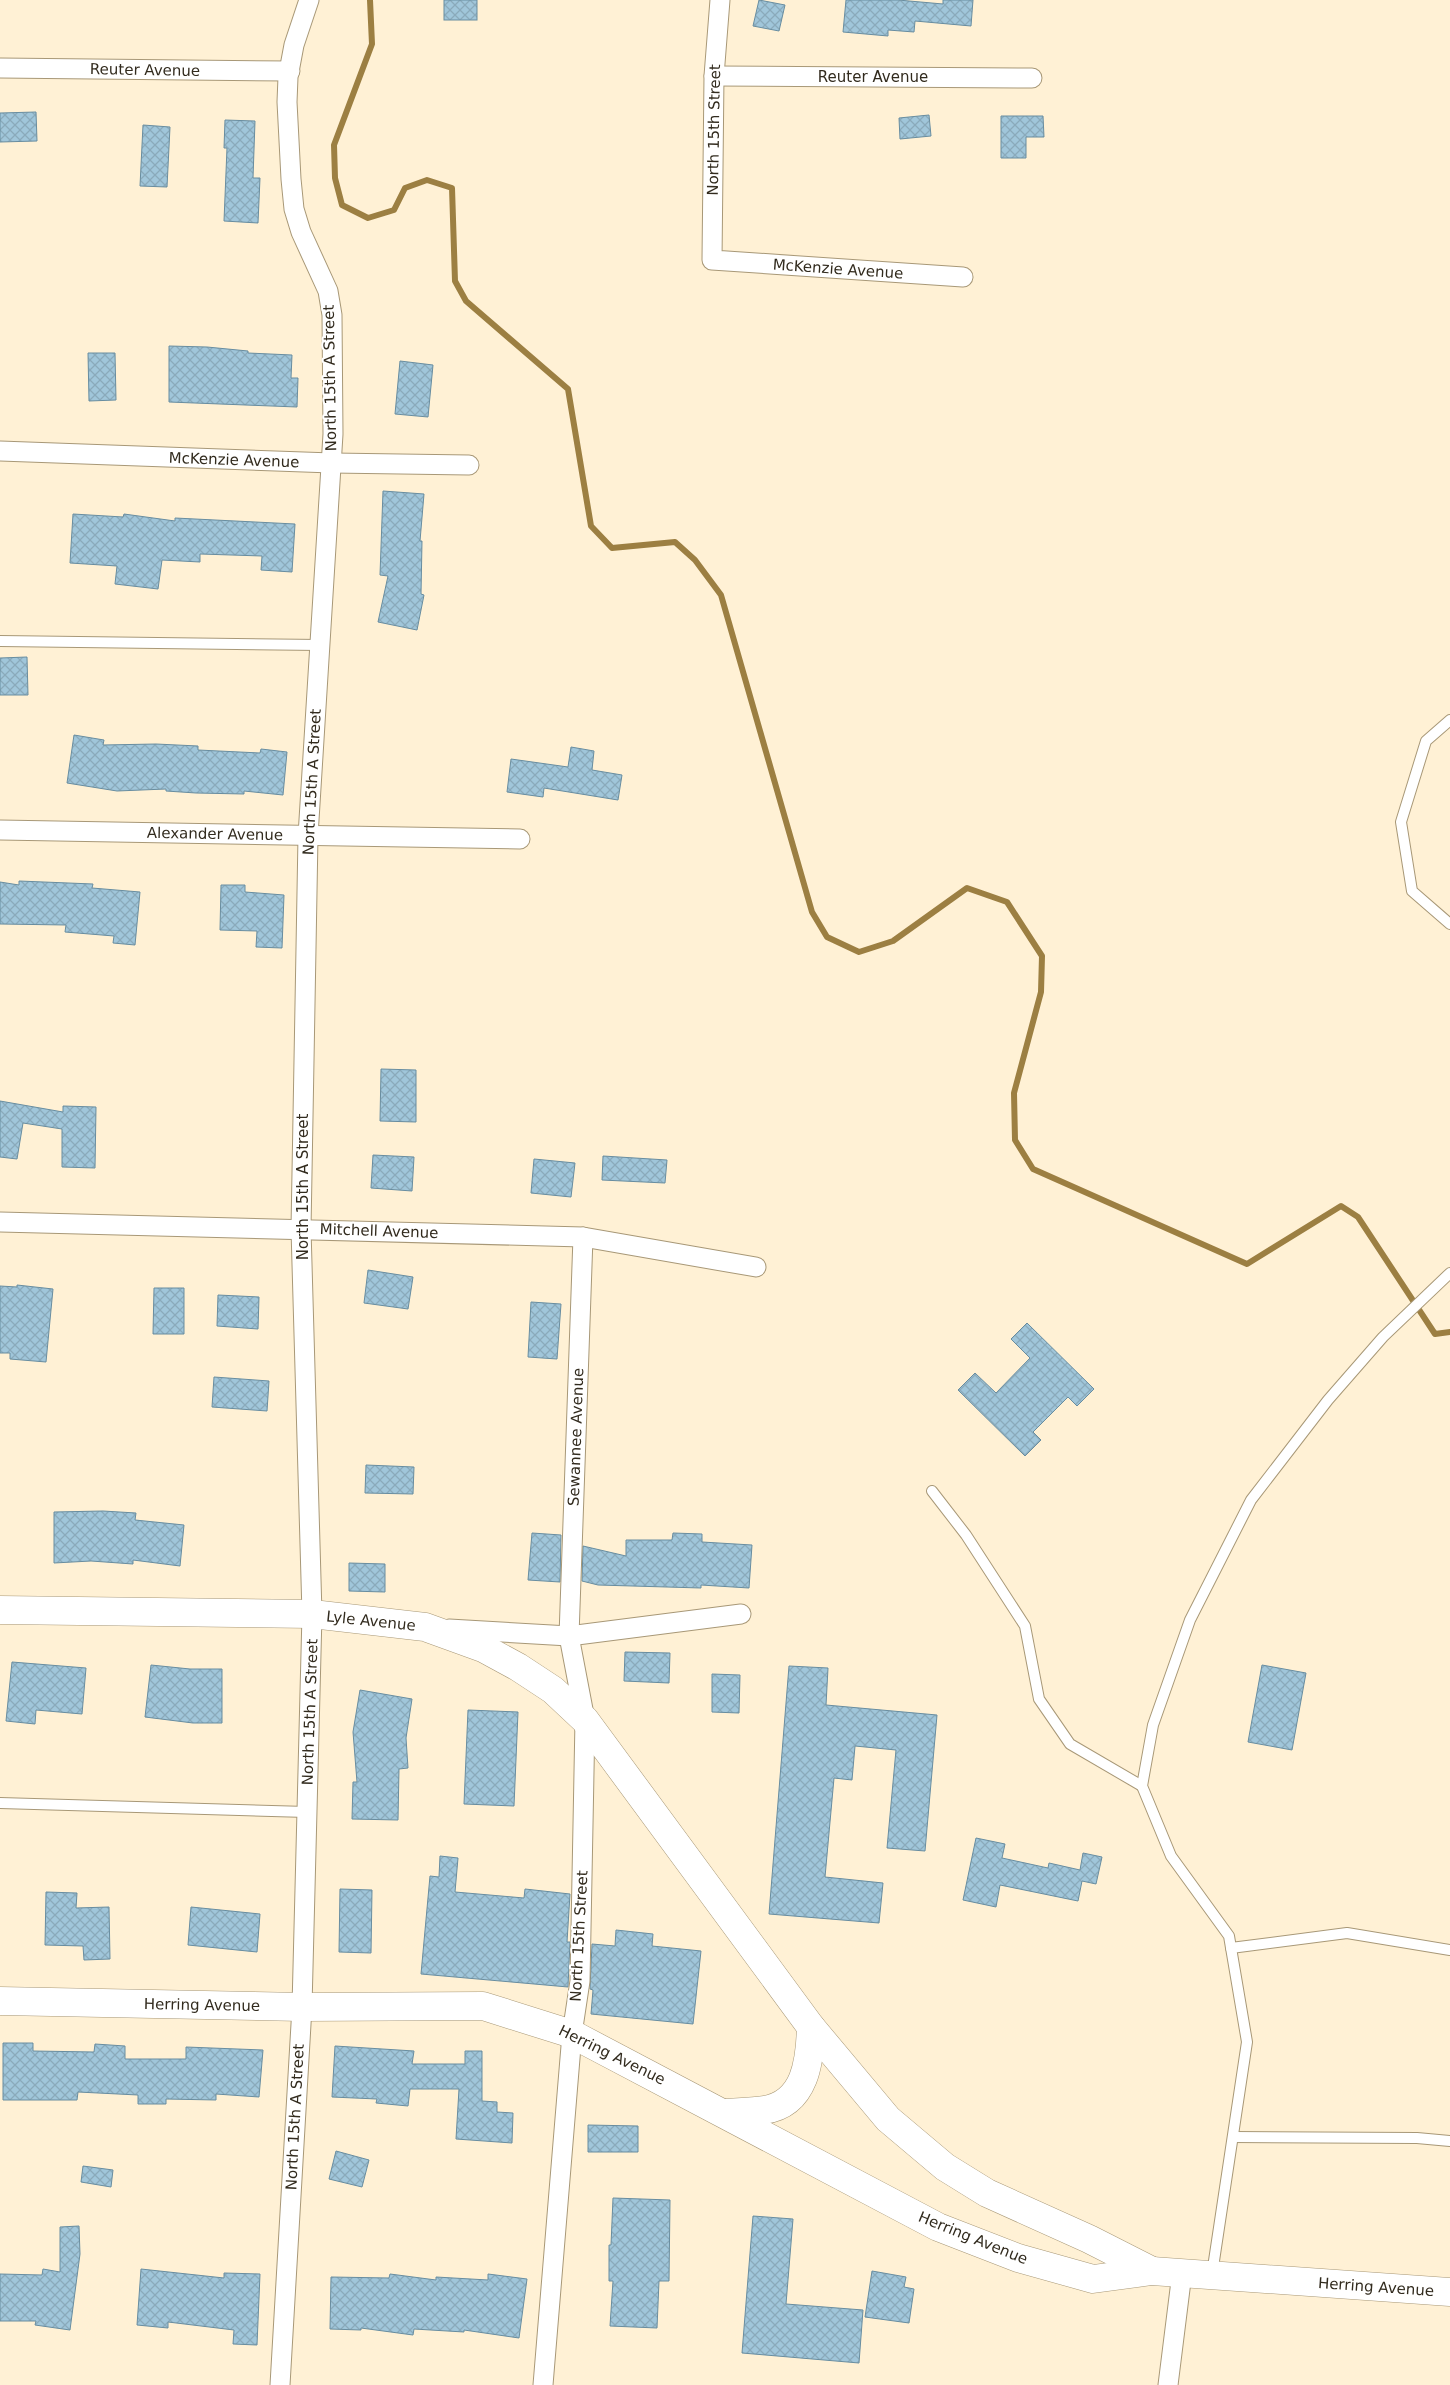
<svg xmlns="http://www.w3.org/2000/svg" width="1450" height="2385" font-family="'DejaVu Sans',sans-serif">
  <defs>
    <pattern id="building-cross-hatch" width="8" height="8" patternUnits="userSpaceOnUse" patternTransform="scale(1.25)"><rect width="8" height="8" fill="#a0c6da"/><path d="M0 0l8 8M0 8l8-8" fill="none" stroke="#8aaabb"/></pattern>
  </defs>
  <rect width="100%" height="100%" fill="#fff1d5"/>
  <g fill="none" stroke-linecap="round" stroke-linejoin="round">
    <polyline stroke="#9c7f42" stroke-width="6" points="370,0 372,44 334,145 335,178 342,205 368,218 394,210 405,188 427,180 452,188 455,281 466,301 568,389 591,526 612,548 675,542 695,560 721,595 812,912 827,937 859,952 893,941 967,888 1007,902 1042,956 1041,992 1014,1093 1015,1140 1033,1169 1247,1264 1341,1206 1358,1217 1435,1334 1450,1332"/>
  </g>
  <g fill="url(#building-cross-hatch)" stroke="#688da0">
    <rect x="444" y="0" width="33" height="20"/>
    <polygon points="759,0 785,5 779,31 753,26"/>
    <polygon points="846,0 898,0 943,4 943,0 973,0 971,26 915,21 914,32 888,30 888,36 843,32"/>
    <polygon points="36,112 37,141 0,142 0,113"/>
    <polygon points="929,115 931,136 900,139 899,118"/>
    <polygon points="1001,116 1043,116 1044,137 1026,137 1026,158 1001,158"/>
    <polygon points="225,120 255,121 253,178 260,178 258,223 224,221 227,148 224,148"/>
    <polygon points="143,125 170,127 167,187 140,186"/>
    <polygon points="169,346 207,347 248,351 248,353 292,355 291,378 298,378 297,407 169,402"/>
    <polygon points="88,353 115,353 116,400 89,401"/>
    <polygon points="400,361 433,365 428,417 395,414"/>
    <polygon points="383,491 424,494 420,541 422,541 421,594 424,595 417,630 378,622 388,576 380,575"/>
    <polygon points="73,514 123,517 124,514 175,521 175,518 295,524 292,572 261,570 262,556 200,554 200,562 162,560 158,589 115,584 117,566 70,563"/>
    <polygon points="27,657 28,695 0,695 0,658"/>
    <polygon points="74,735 104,740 103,745 156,744 198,746 198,750 260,753 261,749 287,752 283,795 244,791 244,794 196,793 166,791 166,789 117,791 67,783"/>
    <polygon points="571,747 594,751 592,770 622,775 618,800 544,788 543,797 507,792 511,759 568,767"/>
    <polygon points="19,881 93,884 92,888 140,892 135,945 113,943 114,936 65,932 66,925 0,924 0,882 19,885"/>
    <polygon points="221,885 245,885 245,892 284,895 282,948 256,947 257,931 220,930"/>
    <polygon points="381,1069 416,1070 416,1122 380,1121"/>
    <polygon points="0,1101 63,1112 63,1106 96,1107 95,1168 62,1167 62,1129 23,1123 17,1159 0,1157"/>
    <polygon points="373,1155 414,1157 412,1191 371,1188"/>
    <polygon points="603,1156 667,1160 665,1183 602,1180"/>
    <polygon points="534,1159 575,1163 571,1197 531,1193"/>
    <polygon points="368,1270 413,1277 408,1309 364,1303"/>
    <polygon points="17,1285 53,1289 46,1362 10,1359 10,1353 0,1353 0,1286 17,1287"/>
    <polygon points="154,1288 184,1288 184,1334 153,1334"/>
    <polygon points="218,1295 259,1297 258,1329 217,1326"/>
    <polygon points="531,1302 561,1304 557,1359 528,1357"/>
    <polygon points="1027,1323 1094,1389 1077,1406 1068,1397 1033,1432 1041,1440 1025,1456 958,1390 975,1373 996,1393 1030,1358 1011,1339"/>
    <polygon points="214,1377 269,1381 267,1411 212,1407"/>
    <polygon points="366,1465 414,1467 413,1494 365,1493"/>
    <polygon points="103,1511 136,1513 135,1520 184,1525 180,1566 133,1560 133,1564 91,1561 54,1563 54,1512"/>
    <polygon points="532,1533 561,1535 560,1582 528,1580"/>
    <polygon points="673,1533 702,1534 702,1542 752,1545 749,1588 701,1585 701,1588 598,1585 582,1581 583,1546 626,1556 626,1540 672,1540"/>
    <polygon points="349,1563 385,1564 385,1592 349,1591"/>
    <polygon points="625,1652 670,1653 669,1683 624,1681"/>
    <polygon points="12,1662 86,1668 82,1714 36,1710 35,1724 6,1721"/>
    <polygon points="151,1665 190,1669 222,1669 222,1723 193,1723 145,1717"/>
    <polygon points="1262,1665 1306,1673 1292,1750 1248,1742"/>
    <polygon points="789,1666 828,1668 826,1705 937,1715 925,1851 887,1848 896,1750 855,1746 852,1780 834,1778 825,1877 883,1883 879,1923 769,1914"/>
    <polygon points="712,1674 740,1675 739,1713 712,1712"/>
    <polygon points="360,1690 412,1699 406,1738 408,1768 399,1769 398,1820 352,1819 353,1782 357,1782 353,1732"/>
    <polygon points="468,1710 518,1712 514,1806 464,1804"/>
    <polygon points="976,1838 1005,1844 1002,1858 1048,1868 1049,1863 1080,1870 1083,1853 1102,1857 1096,1884 1082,1881 1078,1901 1000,1885 996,1907 963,1900"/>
    <polygon points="440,1856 458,1858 455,1892 524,1898 525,1889 570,1894 567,1942 570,1942 568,1987 421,1974 430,1876 439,1877"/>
    <polygon points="340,1889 372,1890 371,1953 339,1952"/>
    <polygon points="46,1892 77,1893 76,1908 109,1907 110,1959 84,1960 83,1946 45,1945"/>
    <polygon points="191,1907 260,1914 257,1952 188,1945"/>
    <polygon points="616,1930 653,1934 652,1946 701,1951 693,2024 591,2014 593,1990 590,1989 592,1944 615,1946"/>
    <polygon points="3,2043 33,2043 33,2051 94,2052 95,2044 125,2046 125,2059 186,2059 186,2047 263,2050 259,2097 216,2094 216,2100 166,2099 166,2104 138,2104 138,2095 78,2092 77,2100 3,2100"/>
    <polygon points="335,2046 414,2051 412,2064 465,2064 465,2051 482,2051 482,2101 497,2102 497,2112 513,2113 512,2143 456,2139 459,2089 410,2089 408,2106 376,2103 377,2099 332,2097"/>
    <polygon points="588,2125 638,2126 638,2152 588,2152"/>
    <polygon points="336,2151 369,2160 362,2187 329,2179"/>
    <polygon points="83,2166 113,2170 111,2187 81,2182"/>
    <polygon points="613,2198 670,2200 669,2281 659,2281 657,2328 610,2326 613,2281 609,2281 609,2245 611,2245"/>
    <polygon points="753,2216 793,2219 786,2304 863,2310 859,2363 742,2353"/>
    <polygon points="79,2226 80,2254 70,2330 35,2325 36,2321 0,2321 0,2274 42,2275 43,2269 60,2272 60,2227"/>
    <polygon points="141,2269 224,2278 224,2273 260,2274 257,2345 233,2344 234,2330 168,2322 168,2328 137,2325"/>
    <polygon points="872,2271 906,2277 904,2287 914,2289 909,2323 865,2317"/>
    <polygon points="390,2274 436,2280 436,2277 488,2280 488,2274 527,2279 519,2338 464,2330 464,2332 414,2329 413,2335 361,2328 361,2330 330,2329 331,2277 389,2278"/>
  </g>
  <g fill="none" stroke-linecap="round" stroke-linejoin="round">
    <defs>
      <g id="lane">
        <polyline points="0,641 320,645"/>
        <polyline points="1450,720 1426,741 1401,822 1412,891 1450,924"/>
        <polyline points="932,1491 966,1535 1025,1626 1039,1699 1070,1744 1142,1786"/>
        <polyline points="0,1803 307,1812"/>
        <polyline points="1231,1948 1347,1933 1450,1950"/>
        <polyline points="1233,2137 1417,2138 1450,2141"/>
        <polyline points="1212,2274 1247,2042 1229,1936 1171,1856 1142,1786 1153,1725 1190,1620 1251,1500 1328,1400 1383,1337 1450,1273"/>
      </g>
      <g id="street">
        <polyline points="720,0 714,76 712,260 963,277"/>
        <polyline points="0,68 290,71"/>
        <polyline points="714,76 1032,78"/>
        <polyline points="0,451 332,463 469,465"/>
        <polyline points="0,830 520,839"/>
        <polyline points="0,1222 583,1237 756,1267"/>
        <polyline points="449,1629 569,1636 741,1614"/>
        <polyline points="280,2385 302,2007 312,1614 301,1229 308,836 333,434 332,315 328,291 301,232 294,209 291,179 287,102 288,77 294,45 309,0"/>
        <polyline points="543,2385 572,2034 580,1981 585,1720 569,1636 583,1237"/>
        <polyline points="1168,2385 1182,2273"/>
      </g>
      <g id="secondary">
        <polyline points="0,1610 312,1614 425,1627 483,1648 518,1667 553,1690 585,1720 811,2027 888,2119 945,2167 987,2193 1089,2239 1152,2271"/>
        <polyline points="0,2001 302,2007 483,2006 572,2034 938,2227 1018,2258 1093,2279 1152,2271 1450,2292"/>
        <path d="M725 2113C738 2112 752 2112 764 2110 806 2104 810 2060 811 2027"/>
      </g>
    </defs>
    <use href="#lane" stroke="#a89877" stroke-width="12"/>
    <use href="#street" stroke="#a89877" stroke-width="21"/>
    <use href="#secondary" stroke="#a89877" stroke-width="29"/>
    <use href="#lane" stroke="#fff" stroke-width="10"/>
    <use href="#street" stroke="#fff" stroke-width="19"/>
    <use href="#secondary" stroke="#fff" stroke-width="28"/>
  </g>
  <g text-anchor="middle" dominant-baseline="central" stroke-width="4" stroke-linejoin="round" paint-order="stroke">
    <g font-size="15" fill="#322b1e" stroke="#fff">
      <text transform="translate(145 70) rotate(1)">Reuter Avenue</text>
      <text x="873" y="77">Reuter Avenue</text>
      <text transform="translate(714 130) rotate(-89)">North 15th Street</text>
      <text transform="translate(838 269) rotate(4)">McKenzie Avenue</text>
      <text transform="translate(330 378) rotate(-91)">North 15th A Street</text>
      <text transform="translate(234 460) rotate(2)">McKenzie Avenue</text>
      <text transform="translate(312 782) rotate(-87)">North 15th A Street</text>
      <text transform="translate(215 834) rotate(1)">Alexander Avenue</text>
      <text transform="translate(303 1187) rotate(-90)">North 15th A Street</text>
      <text transform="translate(379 1231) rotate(2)">Mitchell Avenue</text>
      <text transform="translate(576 1437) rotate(-88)">Sewannee Avenue</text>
      <text transform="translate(371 1621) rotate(6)">Lyle Avenue</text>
      <text transform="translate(310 1712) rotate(-88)">North 15th A Street</text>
      <text transform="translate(579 1936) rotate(-87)">North 15th Street</text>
      <text transform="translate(202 2005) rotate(1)">Herring Avenue</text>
      <text transform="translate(612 2055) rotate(26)">Herring Avenue</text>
      <text transform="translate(295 2117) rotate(-87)">North 15th A Street</text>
      <text transform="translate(973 2238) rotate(22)">Herring Avenue</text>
      <text transform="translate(1376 2287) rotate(4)">Herring Avenue</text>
    </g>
  </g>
</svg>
